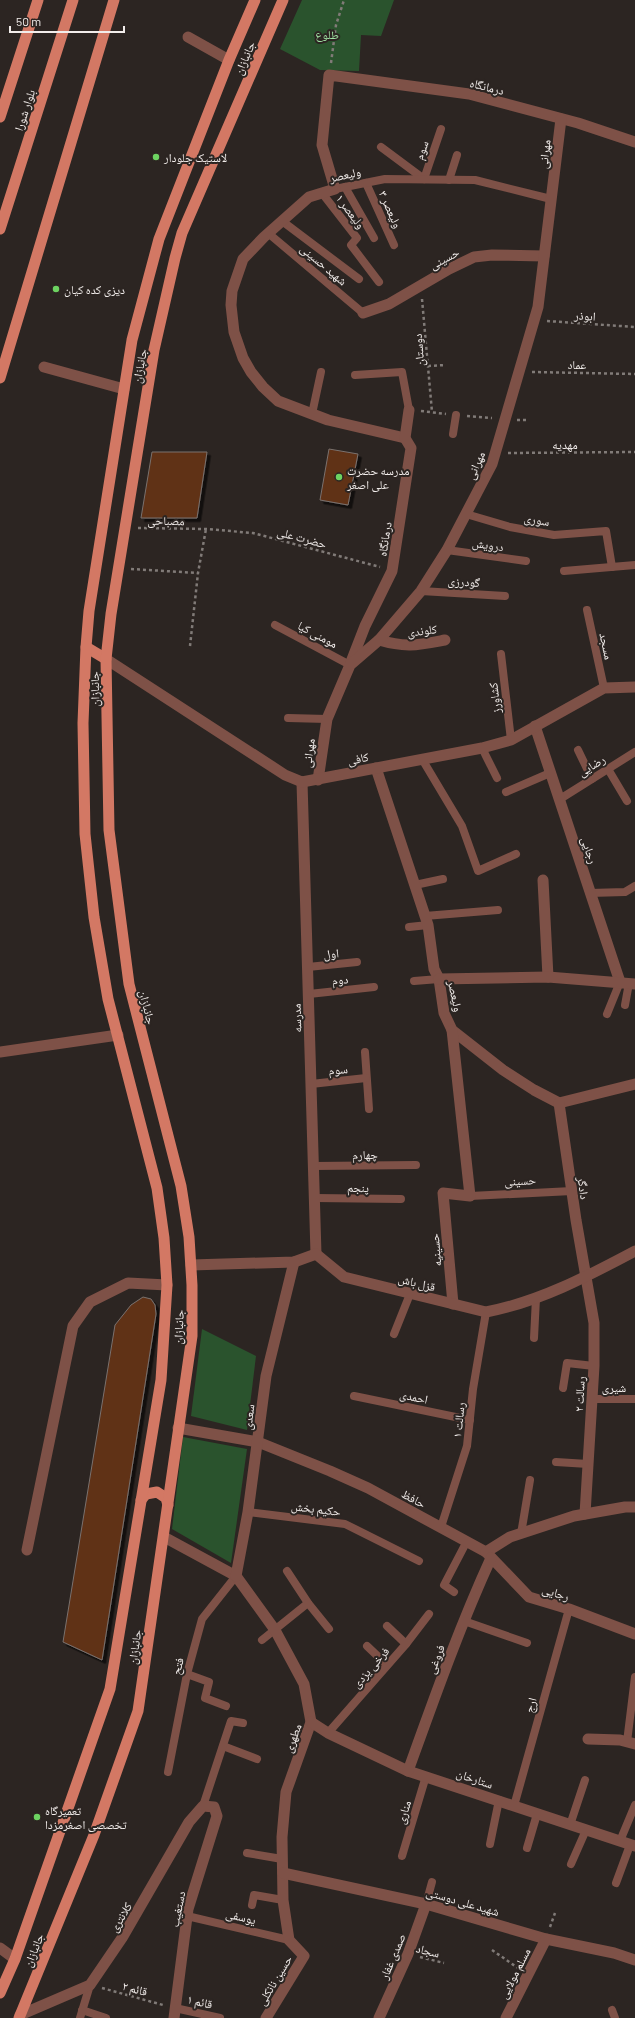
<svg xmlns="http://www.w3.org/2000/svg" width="635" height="2018" font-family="Barlow,'Noto Naskh Arabic',sans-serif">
  <defs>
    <filter id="shadow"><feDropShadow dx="3.5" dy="3.5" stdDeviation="0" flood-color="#0009"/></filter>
  </defs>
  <rect width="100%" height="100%" fill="#2c2522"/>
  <g fill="#2a532d">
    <polygon points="302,0 394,0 381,36 361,35 359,71 320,70 280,49"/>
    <polygon points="202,1329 256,1356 247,1430 191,1416"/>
    <polygon points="183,1437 247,1449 231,1563 172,1529"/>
  </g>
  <g fill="#613017" stroke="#7a726e" filter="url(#shadow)">
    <polygon points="329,449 358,454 348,505 320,500"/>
    <polygon points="152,452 207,452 197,518 141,518"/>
    <polygon points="143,1297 151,1299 155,1305 156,1314 102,1660 63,1642 115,1325 131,1305"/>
  </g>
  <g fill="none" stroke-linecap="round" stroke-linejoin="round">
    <g stroke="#817b78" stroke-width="2.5" stroke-dasharray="3 3" stroke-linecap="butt">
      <polyline points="331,63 336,25 344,0"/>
      <polyline points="422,299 432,412"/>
      <polyline points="547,321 635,327"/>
      <polyline points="428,366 446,365"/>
      <polyline points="532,372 635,374"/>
      <polyline points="421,411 446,414"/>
      <polyline points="467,416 492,418"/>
      <polyline points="517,420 527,420"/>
      <polyline points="508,453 635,452"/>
      <polyline points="138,528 206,529 253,533 380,567"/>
      <polyline points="131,569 198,573"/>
      <polyline points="190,646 198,573 206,529"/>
      <polyline points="550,1927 555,1913"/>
      <polyline points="492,1950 518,1968"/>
      <polyline points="420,1957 444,1963"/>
      <polyline points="102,1988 163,2005"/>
    </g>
    <g stroke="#7e5147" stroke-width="8">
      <polyline points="381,147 424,179 441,129"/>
      <polyline points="449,180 457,155"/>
      <polyline points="366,183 394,245"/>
      <polyline points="345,187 374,238"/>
      <polyline points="335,189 385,179 475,180 551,199"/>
      <polyline points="322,193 357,238 351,245 379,282"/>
      <polyline points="282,221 359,279"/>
      <polyline points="268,233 363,313"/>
      <polyline points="355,375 402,372 409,410"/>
      <polyline points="312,414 321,372"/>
      <polyline points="453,434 456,415"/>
      <polyline points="466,514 510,527 554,535 606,531 612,567"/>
      <polyline points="447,550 526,561"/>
      <polyline points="564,571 635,565"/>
      <polyline points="421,591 505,596"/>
      <polyline points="587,610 604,688"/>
      <polyline points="275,625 350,665"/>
      <polyline points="501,654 511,740"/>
      <polyline points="288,718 327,719"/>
      <polyline points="482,748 497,778"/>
      <polyline points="578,750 592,779"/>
      <polyline points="422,759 462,826 478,871 516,854"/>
      <polyline points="608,769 627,801"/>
      <polyline points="506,792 550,773"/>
      <polyline points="560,799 635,752"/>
      <polyline points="415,885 443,879"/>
      <polyline points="590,893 625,892 635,886"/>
      <polyline points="425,916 498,910"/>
      <polyline points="409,927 428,925"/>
      <polyline points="308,967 357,962"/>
      <polyline points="414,981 439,979"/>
      <polyline points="309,994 374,987"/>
      <polyline points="625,1005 629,983"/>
      <polyline points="607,1014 620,982"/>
      <polyline points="365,1052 369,1109"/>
      <polyline points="311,1084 366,1078"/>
      <polyline points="314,1166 416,1165"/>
      <polyline points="470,1196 572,1191"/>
      <polyline points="315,1198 401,1199"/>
      <polyline points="394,1334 410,1294"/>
      <polyline points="534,1338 536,1298"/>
      <polyline points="563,1388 567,1363 594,1366"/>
      <polyline points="354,1396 470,1420"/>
      <polyline points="592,1399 635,1399"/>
      <polyline points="556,1462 588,1464"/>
      <polyline points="248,1512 345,1524 419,1561"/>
      <polyline points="441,1527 467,1446 473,1389 486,1312"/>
      <polyline points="521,1534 530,1480"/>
      <polyline points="287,1571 308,1603 329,1629"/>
      <polyline points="454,1592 444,1585 467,1541"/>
      <polyline points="464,1621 527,1643"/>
      <polyline points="387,1626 406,1644"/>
      <polyline points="262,1640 308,1603"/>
      <polyline points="367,1646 387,1665"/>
      <polyline points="187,1674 209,1682 205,1698 226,1706"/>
      <polyline points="328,1733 406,1644 429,1614"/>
      <polyline points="627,1742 635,1677"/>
      <polyline points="223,1746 257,1759"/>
      <polyline points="168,1772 187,1674 202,1619 236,1576"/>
      <polyline points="203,1806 231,1721 243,1723"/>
      <polyline points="514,1806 569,1609"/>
      <polyline points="570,1825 585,1780"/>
      <polyline points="620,1841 635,1805"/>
      <polyline points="490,1844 499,1800"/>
      <polyline points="527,1848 537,1814"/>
      <polyline points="247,1853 282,1859"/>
      <polyline points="402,1856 426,1776"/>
      <polyline points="571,1864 586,1830"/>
      <polyline points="616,1883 630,1845"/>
      <polyline points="426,1904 432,1882"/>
      <polyline points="252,1905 254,1895 283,1900"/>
      <polyline points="187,1916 289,1940"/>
      <polyline points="175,2008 220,2018"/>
      <polyline points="82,2010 106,2018"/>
      <polyline points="612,2010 615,2018"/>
      <polyline points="80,2018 90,1985"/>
    </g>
    <g stroke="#7e5147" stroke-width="11">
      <polyline points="188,37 229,60"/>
      <polyline points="363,313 389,304 449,269 474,257 492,255 544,256"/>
      <polyline points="44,367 124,389"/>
      <polyline points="405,438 328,420 278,401 263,387 251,372 243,358 234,332 231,305 232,291 243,259 264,237 309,197 335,189 322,145 329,75 469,94 578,123 635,142"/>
      <path d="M379 640C406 648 418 645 445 640"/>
      <polyline points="351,662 365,626 392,571 411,448 405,438 409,410"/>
      <polyline points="535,726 620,982"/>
      <polyline points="376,768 428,925 434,969 439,979 444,1013 452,1030 503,1070 534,1090 559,1103 635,1084"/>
      <polyline points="318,780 327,719 350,665 379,640 421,591 447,550 492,464 538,307 561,119"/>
      <polyline points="302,782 316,1254"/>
      <polyline points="543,880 548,977"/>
      <polyline points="439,979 548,977 635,984"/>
      <polyline points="452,1030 470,1196 443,1193 453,1304"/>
      <polyline points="0,1052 118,1035"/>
      <polyline points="559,1103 576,1220 594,1323 594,1366 585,1514"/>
      <path d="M191 1265 294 1262 316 1254 344 1277 486 1312C539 1302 588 1276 635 1251"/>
      <polyline points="178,1428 258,1442 330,1471 368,1488 486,1552 529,1597 569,1609 635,1634"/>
      <polyline points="164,1537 236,1576 275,1630 304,1684 311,1722 286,1792 282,1837 283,1900 289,1940 304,1956 266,2018"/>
      <polyline points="27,1550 73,1326 90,1302 128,1283 167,1285"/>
      <polyline points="486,1552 510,1537 574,1516 625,1507 635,1507"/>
      <polyline points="236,1576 248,1512 266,1376 294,1262"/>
      <polyline points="311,1722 328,1733 408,1771 635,1846"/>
      <polyline points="588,1739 620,1740 635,1744"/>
      <path d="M408 1771C434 1699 459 1628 491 1558"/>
      <polyline points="283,1873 426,1904 546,1939 614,1953 635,1960"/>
      <polyline points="0,1948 15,1959"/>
      <polyline points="20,2015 90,1985 122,1938 189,1822 203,1806 214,1807 217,1816 188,1909 174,2018"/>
      <polyline points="379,2018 408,1954 426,1904"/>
      <polyline points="506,2018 546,1939"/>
    </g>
    <polyline stroke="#7e5147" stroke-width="11" points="106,659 285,775 302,782 482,748 511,740 604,688 635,687"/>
    <g stroke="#d37864" stroke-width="11">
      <polyline points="0,117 38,0"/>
      <polyline points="0,229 73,0"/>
      <polyline points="0,378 114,0"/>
      <polyline points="86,647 106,659"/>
      <polyline points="141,1500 146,1494 157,1492 166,1498 168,1505"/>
      <polyline points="0,1993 15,1959 110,1689 161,1380 167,1285 164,1238 157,1188 108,999 94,917 85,834 83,723 86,647 89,611 132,340 159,239 229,60 255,0"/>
      <polyline points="19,2018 94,1835 138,1711 192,1336 192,1285 189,1237 181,1186 129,984 109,830 106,659 111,614 154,350 175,258 182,233 283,0"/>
    </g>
  </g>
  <g fill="#6dd361" stroke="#2c2522" stroke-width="1.5">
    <circle cx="156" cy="157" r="4"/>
    <circle cx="56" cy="289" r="4"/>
    <circle cx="339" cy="477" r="4"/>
    <circle cx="37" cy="1817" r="4"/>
  </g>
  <g text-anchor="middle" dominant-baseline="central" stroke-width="4" stroke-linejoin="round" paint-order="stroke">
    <g font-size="12" fill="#9fe1a2" stroke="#2c2522">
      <text x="327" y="34">طلوع</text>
    </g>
    <g font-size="12" fill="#f2edeb" stroke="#2c2522">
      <text transform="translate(244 58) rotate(-67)">جانبازان</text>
      <text transform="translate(487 86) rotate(14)">درمانگاه</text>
      <text transform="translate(24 110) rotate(-72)">بلوار شورا</text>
      <text transform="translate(421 150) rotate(-71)">سوم</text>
      <text transform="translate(544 154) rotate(-83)">مهرانی</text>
      <text transform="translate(345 174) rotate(-12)">ولیعصر</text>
      <text transform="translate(391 209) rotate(66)">ولیعصر ۳</text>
      <text transform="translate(351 211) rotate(53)">ولیعصر ۱</text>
      <text transform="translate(444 258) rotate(-28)">حسینی</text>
      <text transform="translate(324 264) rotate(40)">شهید حسینی</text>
      <text transform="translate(585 315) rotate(4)">ابوذر</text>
      <text transform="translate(418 350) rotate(-95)">دوستان</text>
      <text transform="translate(577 364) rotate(1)">عماد</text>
      <text transform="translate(139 366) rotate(-80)">جانبازان</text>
      <text x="565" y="444">مهدیه</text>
      <text transform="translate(475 465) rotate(-66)">مهرانی</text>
      <text transform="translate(537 519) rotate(10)">سوری</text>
      <text transform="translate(166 520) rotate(1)">مصباحی</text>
      <text transform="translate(302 537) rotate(15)">حضرت علی</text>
      <text transform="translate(384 539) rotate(-81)">درمانگاه</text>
      <text transform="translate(488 544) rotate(8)">درویش</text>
      <text transform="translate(464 581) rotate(4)">گودرزی</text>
      <text transform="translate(422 630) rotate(-7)">کلوندی</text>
      <text transform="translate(318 634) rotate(28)">مومنی کیا</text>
      <text transform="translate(607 646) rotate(78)">مسجد</text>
      <text transform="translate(94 689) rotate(-91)">جانبازان</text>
      <text transform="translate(494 698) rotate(-97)">کشاورز</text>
      <text transform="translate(308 753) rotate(-82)">مهرانی</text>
      <text transform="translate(358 758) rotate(-12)">کافی</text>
      <text transform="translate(591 765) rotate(-32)">رضایی</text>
      <text transform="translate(590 850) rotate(72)">رجایی</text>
      <text transform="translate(331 953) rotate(-6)">اول</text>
      <text transform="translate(340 979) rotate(-6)">دوم</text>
      <text transform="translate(456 996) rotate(78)">ولیعصر</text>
      <text transform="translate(148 1007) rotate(76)">جانبازان</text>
      <text transform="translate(296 1018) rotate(-92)">مدرسه</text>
      <text transform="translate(338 1069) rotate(-5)">سوم</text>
      <text transform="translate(365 1154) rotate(-1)">چهارم</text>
      <text transform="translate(520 1180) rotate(-3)">حسینی</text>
      <text transform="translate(358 1187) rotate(1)">پنجم</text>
      <text transform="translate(584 1188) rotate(82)">دادگر</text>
      <text transform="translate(435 1250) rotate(-95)">حسینیه</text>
      <text transform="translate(417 1282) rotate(14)">قزل باش</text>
      <text transform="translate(178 1327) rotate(-87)">جانبازان</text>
      <text x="614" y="1387">شیری</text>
      <text transform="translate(579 1394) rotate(-87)">رسالت ۲</text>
      <text transform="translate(414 1396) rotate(12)">احمدی</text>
      <text transform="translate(248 1417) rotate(-83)">سعدی</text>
      <text transform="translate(458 1420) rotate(-84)">رسالت ۱</text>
      <text transform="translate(414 1498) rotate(28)">حافظ</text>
      <text transform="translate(316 1508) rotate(7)">حکیم بخش</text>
      <text transform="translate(556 1592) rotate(17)">رجایی</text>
      <text transform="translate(134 1647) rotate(-82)">جانبازان</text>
      <text transform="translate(435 1659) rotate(-69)">فروغی</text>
      <text transform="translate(177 1666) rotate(-76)">فتح</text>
      <text transform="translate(370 1667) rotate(-49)">فرخی یزدی</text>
      <text transform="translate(530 1705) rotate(-75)">ارج</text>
      <text transform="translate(292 1738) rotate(-70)">مطهری</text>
      <text transform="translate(475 1778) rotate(19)">ستارخان</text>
      <text transform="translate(403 1812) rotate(-73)">مناری</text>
      <text transform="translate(463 1901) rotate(16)">شهید علی دوستی</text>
      <text transform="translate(177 1909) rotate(-79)">دستغیب</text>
      <text transform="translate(241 1916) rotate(13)">یوسفی</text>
      <text transform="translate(120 1917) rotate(-59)">کلانتری</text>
      <text transform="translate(33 1950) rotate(-68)">جانبازان</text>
      <text transform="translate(428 1950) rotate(14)">سجاد</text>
      <text transform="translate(392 1956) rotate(-67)">صمدی غفار</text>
      <text transform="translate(514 1973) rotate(-63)">مسلم مولایی</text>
      <text transform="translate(274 1980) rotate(-59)">حسین نانکلی</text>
      <text transform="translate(135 1988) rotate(15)">قائم ۲</text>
      <text transform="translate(200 2001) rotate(13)">قائم ۱</text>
    </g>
    <g font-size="12" fill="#f2edeb" stroke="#2c2522" text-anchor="start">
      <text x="164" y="157">لاستیک جلودار</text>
      <text x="64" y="289">دیزی کده کیان</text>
      <text x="347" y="470">مدرسه حضرت<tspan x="347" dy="14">علی اصغر</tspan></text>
      <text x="45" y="1810">تعمیرگاه<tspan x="45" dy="14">تخصصی اصغرمزدا</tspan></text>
    </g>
  </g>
  <path d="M10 26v6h114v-6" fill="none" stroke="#f2edeb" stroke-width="2"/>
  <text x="16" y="26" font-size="12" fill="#f2edeb" stroke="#2c2522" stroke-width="3" paint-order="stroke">50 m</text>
</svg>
